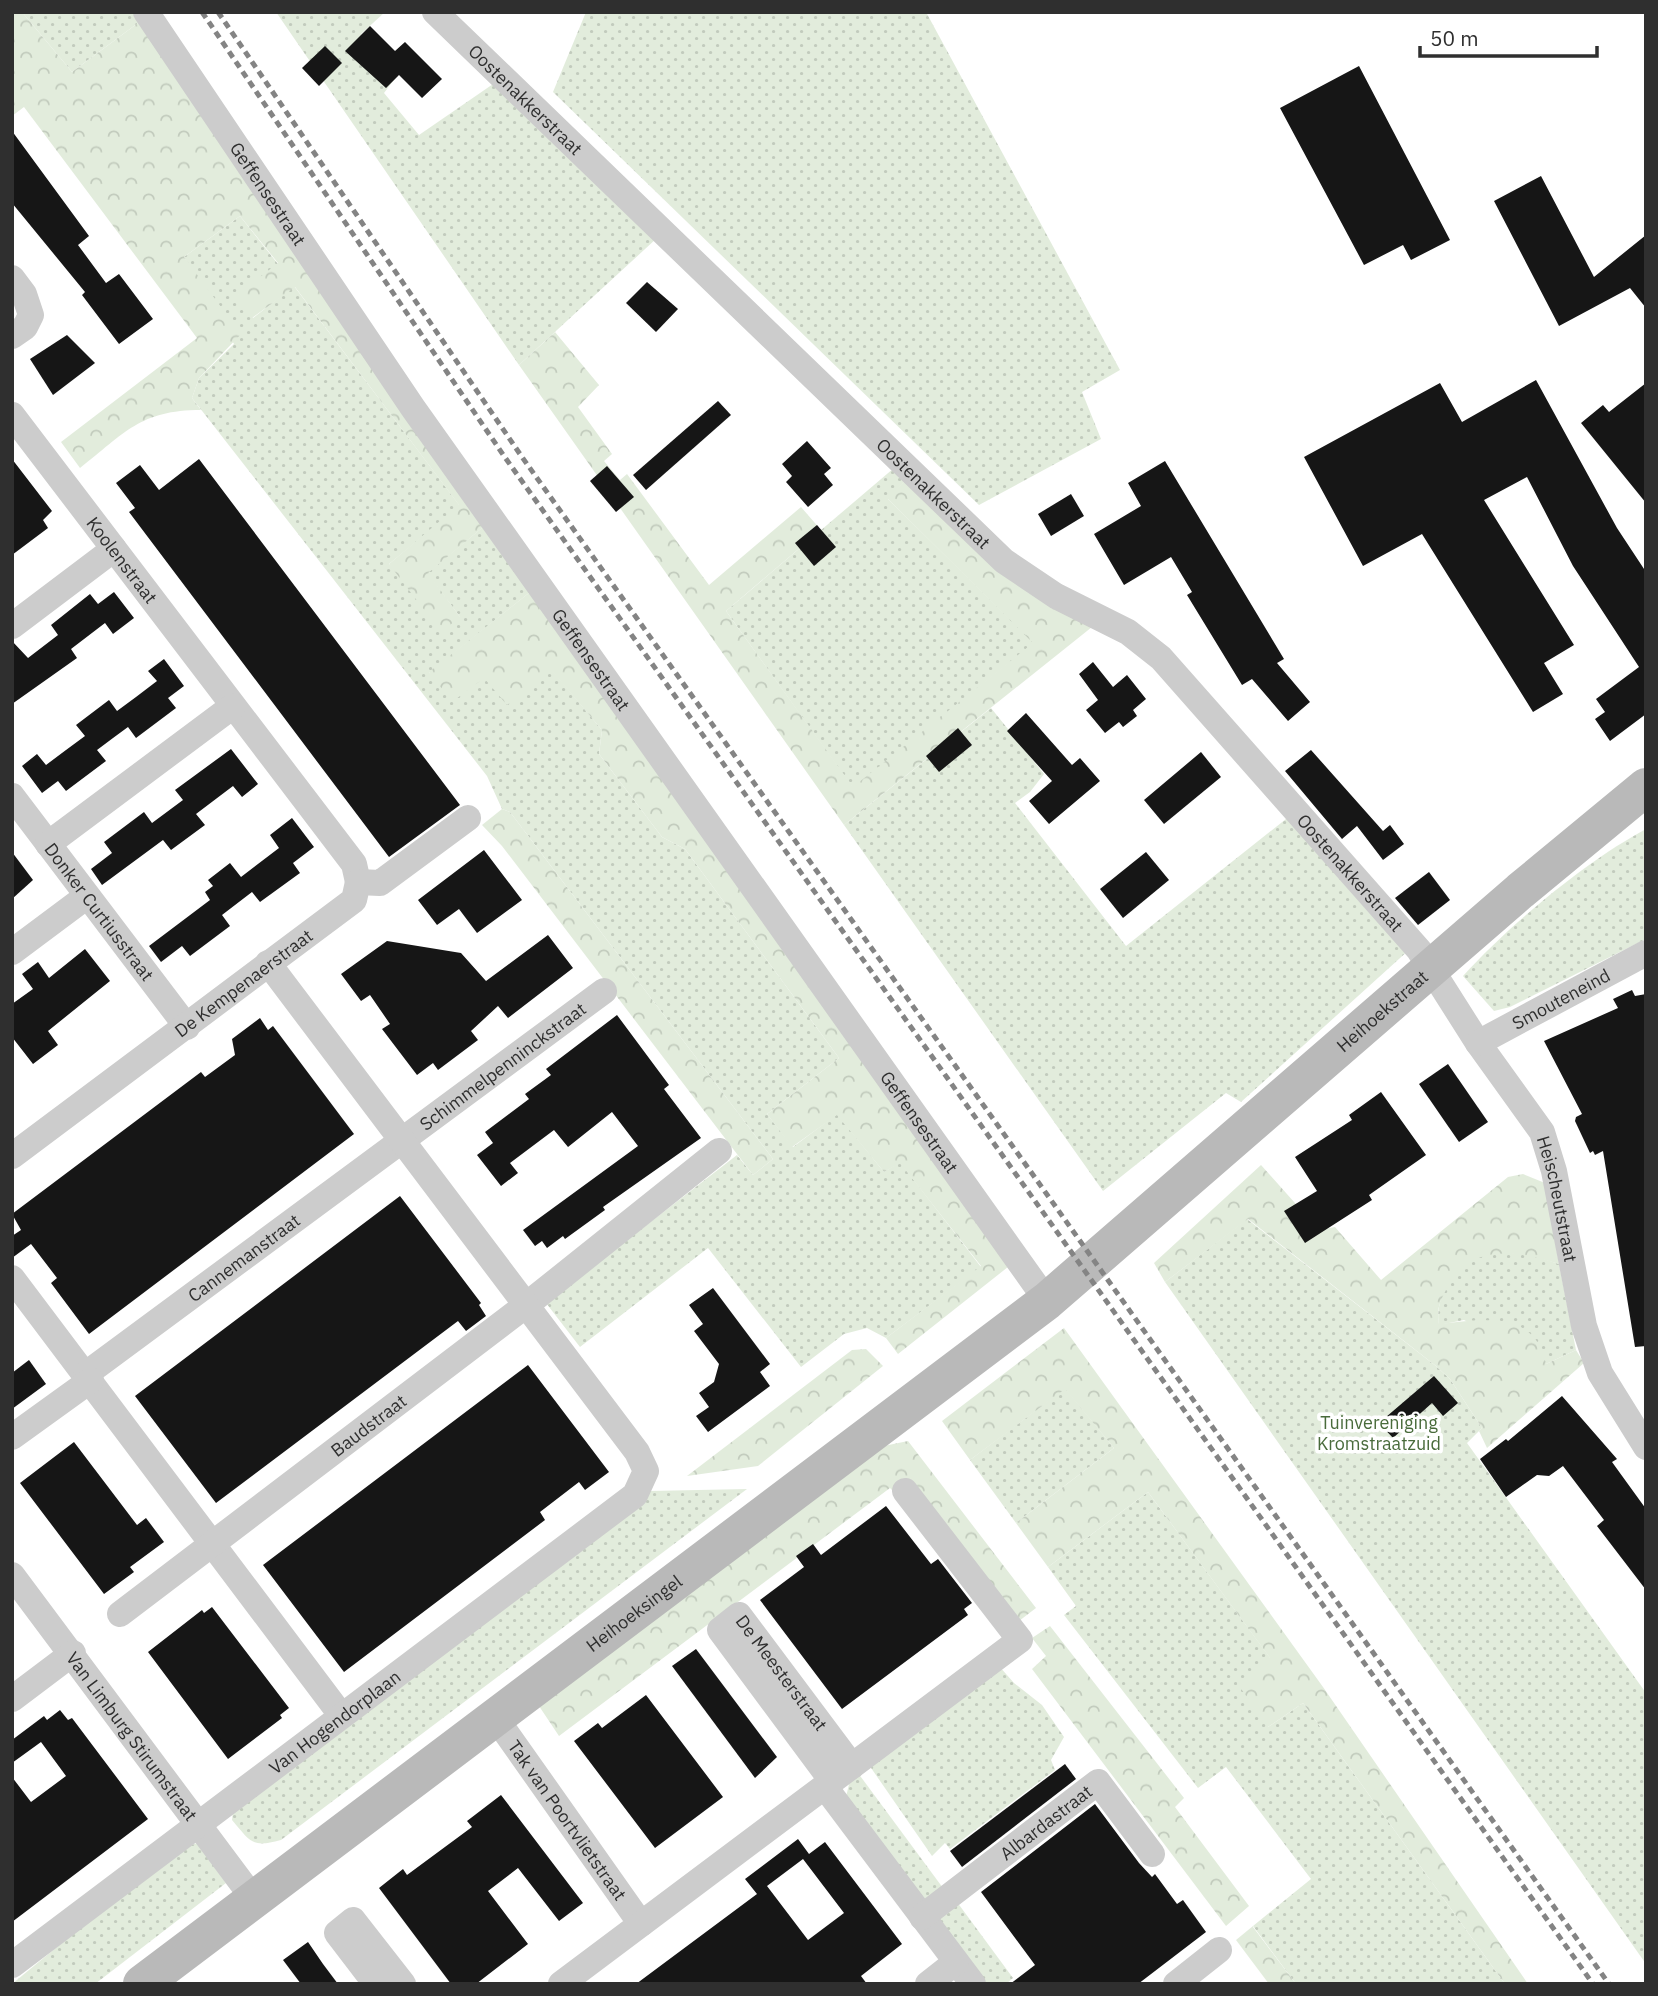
<svg xmlns="http://www.w3.org/2000/svg" width="1658" height="1996" font-family="'IBM Plex Sans',sans-serif">
  <defs>
    <pattern id="green-dots" width="8" height="8" patternUnits="userSpaceOnUse" patternTransform="scale(1.75)"><rect width="8" height="8" fill="#e2ecdc"/><path d="M2 2h.1M6 6h.1" fill="none" stroke="#c2cbbd" stroke-width="1.8" stroke-linecap="round"/></pattern>
    <pattern id="forest-crowns" width="20" height="18" patternUnits="userSpaceOnUse" patternTransform="scale(1.75)"><rect width="20" height="18" fill="#e2ecdc"/><path d="M2 6a3 3 0 1 1 6 0M12 15a3 3 0 1 1 6 0" fill="none" stroke="#c2cbbd"/></pattern>
  </defs>
  <rect width="100%" height="100%" fill="#fff"/>
  <g fill="url(#green-dots)">
    <polygon points="22,12 137,12 142,20 72,72"/>
    <polygon points="276,12 385,12 361,34 397,76 384,93 419,135 496,82 657,238 519,365"/>
    <polygon points="586,12 926,12 1120,370 1082,392 1101,439 979,505 553,92"/>
    <polygon points="240,216 278,264 237,296 253,318 294,286 460,506 389,564 460,617 427,573 488,523 534,589 429,673 485,677 552,670 602,730 599,754 662,837 685,849 839,1058 767,1114 793,1147 837,1114 884,1172 900,1162 981,1267 886,1338 867,1328 844,1334 801,1367 708,1248 580,1347 546,1303 737,1155 753,1175 773,1159 510,812 502,809 487,776 192,398 199,378 234,344 184,257"/>
    <polygon points="894,468 906,480 888,499 1034,643 853,788 726,611"/>
    <polygon points="991,708 1044,774 1030,792 1015,803 1126,946 1291,815 1410,949 1241,1102 1226,1093 1103,1191 844,825"/>
    <path d="M1646 829V939L1510 1007 1494 1011 1463 976C1508 926 1586 861 1646 829Z"/>
    <polygon points="1247,1219 1436,1366 1450,1379 1482,1428 1467,1443 1646,1693 1646,1964 1165,1282"/>
    <path d="M1501 1252 1532 1255 1559 1264 1576 1350 1546 1364 1464 1320 1439 1325C1434 1301 1451 1270 1473 1259 1481 1255 1492 1254 1501 1252Z"/>
    <polygon points="1065,1388 1114,1448 1016,1523 970,1460"/>
    <path d="M747 1489 281 1840C251 1848 251 1842 232 1820L233 1811 649 1491Z"/>
    <polygon points="1148,1492 1271,1659 1268,1727 1303,1703 1505,1984 1296,1984 1253,1926 1311,1879 1226,1767 1198,1788 1064,1615 1076,1606 1048,1567"/>
    <polygon points="999,1666 1014,1683 1042,1705 1064,1737 1051,1760 1055,1770 950,1849 945,1843 932,1856 869,1765"/>
    <polygon points="858,1773 943,1888 922,1903 846,1797 850,1780"/>
    <polygon points="197,1843 226,1883 95,1984 12,1984 171,1853"/>
    <polygon points="957,1902 1013,1978 1006,1984 984,1984 935,1917"/>
  </g>
  <g fill="url(#forest-crowns)">
    <path d="M12 12H22L72 72 142 20 488 523 428 573 460 617 441 632 389 564 459 505 295 287 252 318 236 296 278 263 240 216 184 257 241 334 199 378 192 398 201 410C140 410 125 433 80 468L61 442 197 338 24 107 12 116Z"/>
    <polygon points="555,332 599,385 578,407 612,454 604,461 620,480 627,474 709,585 801,507 821,530 726,611 853,787 1033,643 887,498 906,480 1097,623 844,825 519,365"/>
    <polygon points="534,589 1013,1263 898,1354 886,1338 981,1266 900,1163 884,1172 837,1115 792,1147 767,1114 839,1058 685,849 662,837 599,754 602,730 552,671 507,705 484,678 452,702 429,672"/>
    <polygon points="502,809 510,812 773,1159 753,1175 502,846 482,825"/>
    <path d="M1261 1165 1319 1230 1335 1227 1381 1280 1508 1177 1523 1174 1545 1183 1559 1264C1518 1251 1471 1242 1447 1288 1440 1301 1436 1310 1439 1324 1481 1320 1535 1309 1546 1364L1576 1350 1584 1363 1487 1448 1479 1431 1482 1428 1450 1379 1436 1366 1248 1219 1165 1282 1154 1263Z"/>
    <polygon points="1064,1328 1323,1687 1528,1984 1505,1984 1303,1703 1268,1727 1237,1683 1270,1658 1148,1492 1048,1567 1016,1523 1114,1448 1065,1389 970,1460 942,1421"/>
    <polygon points="866,1349 883,1366 758,1466 687,1476 852,1350"/>
    <polygon points="908,1441 1036,1608 1019,1621 890,1488 559,1736 537,1703 879,1447"/>
    <polygon points="1050,1626 1184,1798 1175,1807 1249,1906 1226,1926 1032,1669 1046,1656 1032,1638"/>
    <polygon points="1253,1926 1253,1927 1296,1984 1269,1984 1236,1940"/>
  </g>
  <g fill="#161616" fill-rule="evenodd">
    <polygon points="370,26 395,51 405,42 442,79 422,98 399,75 386,88 345,51"/>
    <polygon points="325,46 342,63 319,86 302,68"/>
    <polygon points="1359,66 1450,240 1411,260 1403,245 1364,265 1280,108"/>
    <polygon points="12,131 89,236 78,245 106,283 119,274 153,319 119,344 82,295 85,292 12,203"/>
    <polygon points="1541,176 1594,277 1646,235 1646,308 1630,288 1559,326 1494,201"/>
    <polygon points="647,282 678,309 656,332 626,303"/>
    <polygon points="67,335 95,363 53,395 30,359"/>
    <polygon points="1536,380 1617,528 1646,572 1646,714 1610,741 1595,719 1605,712 1596,699 1639,667 1573,566 1527,477 1484,500 1574,645 1544,663 1563,694 1533,712 1422,534 1363,566 1304,457 1440,383 1462,422"/>
    <polygon points="1646,383 1646,503 1581,423 1603,405 1609,412"/>
    <polygon points="718,401 731,415 646,490 633,475"/>
    <polygon points="807,441 831,468 824,474 833,485 808,507 786,482 792,476 782,464"/>
    <polygon points="12,459 52,511 43,520 48,528 12,555"/>
    <polygon points="199,459 460,805 389,857 129,512 135,508 116,483 140,465 159,490"/>
    <polygon points="1165,461 1284,659 1277,663 1310,702 1288,721 1252,679 1242,685 1187,595 1192,592 1171,557 1124,585 1094,534 1141,506 1128,483"/>
    <polygon points="607,466 634,497 616,512 590,481"/>
    <polygon points="1071,494 1084,516 1051,536 1038,514"/>
    <polygon points="817,525 836,547 814,566 795,543"/>
    <polygon points="114,592 134,618 113,634 105,623 71,649 77,658 12,704 12,641 28,658 58,635 51,625 90,594 98,604"/>
    <polygon points="164,659 184,686 168,698 176,708 136,738 128,727 113,738 97,750 106,761 66,791 58,781 42,793 22,766 37,754 46,765 66,750 85,736 76,725 109,700 117,711 136,697 157,681 148,671"/>
    <polygon points="1093,662 1113,687 1127,675 1146,699 1133,710 1137,716 1123,727 1119,722 1105,733 1086,710 1098,700 1079,674"/>
    <polygon points="1026,713 1072,765 1080,758 1100,781 1049,824 1029,801 1052,781 1007,731"/>
    <polygon points="958,728 972,745 939,772 926,756"/>
    <polygon points="231,749 258,784 242,797 233,786 196,814 205,825 171,850 163,840 102,885 91,869 112,853 104,842 144,812 152,823 183,800 175,790"/>
    <polygon points="1311,750 1383,831 1390,825 1404,844 1383,860 1357,826 1342,839 1285,771"/>
    <polygon points="1201,752 1221,777 1164,824 1144,800"/>
    <polygon points="292,818 314,847 293,863 300,873 260,902 252,892 222,915 230,926 190,956 182,946 161,962 149,946 210,900 205,892 213,886 208,880 230,863 241,877 279,848 270,835"/>
    <polygon points="484,850 522,900 477,933 459,909 437,925 418,900"/>
    <polygon points="12,852 33,880 12,899"/>
    <polygon points="1146,852 1169,880 1123,918 1100,889"/>
    <polygon points="1429,872 1450,900 1418,925 1395,898"/>
    <polygon points="548,935 573,968 508,1018 498,1006 471,1031 478,1040 438,1070 433,1063 417,1075 382,1029 390,1024 370,995 361,1001 341,974 387,941 461,953 486,981"/>
    <polygon points="85,949 110,981 48,1031 58,1045 33,1064 12,1037 12,1004 33,989 22,974 38,962 49,978"/>
    <polygon points="1632,990 1635,996 1646,994 1646,1346 1635,1347 1603,1151 1595,1155 1593,1151 1590,1153 1575,1121 1576,1117 1582,1114 1544,1041 1618,1008 1613,999"/>
    <polygon points="617,1015 669,1085 664,1089 701,1138 603,1207 605,1210 565,1239 563,1236 547,1248 542,1241 535,1246 523,1230 638,1146 612,1112 568,1147 554,1130 510,1163 518,1173 501,1186 477,1155 493,1143 485,1132 529,1099 525,1094 551,1075 546,1069"/>
    <polygon points="260,1018 268,1030 273,1026 354,1134 89,1334 51,1283 57,1278 31,1244 12,1258 12,1236 21,1230 12,1214 201,1072 205,1077 235,1055 232,1039"/>
    <polygon points="1448,1064 1488,1122 1459,1142 1419,1084"/>
    <polygon points="1381,1092 1426,1155 1369,1195 1372,1200 1305,1243 1284,1211 1317,1191 1295,1157 1352,1120 1349,1115"/>
    <polygon points="400,1196 481,1303 479,1305 486,1316 466,1331 458,1321 216,1503 135,1396"/>
    <polygon points="713,1288 770,1364 760,1372 770,1386 708,1432 696,1416 709,1407 699,1393 714,1382 719,1364 694,1331 703,1324 689,1305"/>
    <polygon points="29,1360 46,1384 12,1409 12,1373"/>
    <polygon points="528,1365 609,1472 585,1490 579,1482 540,1512 545,1520 344,1672 263,1565"/>
    <polygon points="1434,1376 1458,1403 1443,1416 1432,1403 1393,1438 1379,1423"/>
    <polygon points="1562,1396 1617,1459 1612,1462 1646,1509 1646,1590 1597,1526 1604,1520 1563,1466 1549,1476 1537,1475 1506,1497 1480,1459 1506,1439 1508,1441"/>
    <polygon points="74,1442 137,1525 146,1518 164,1542 130,1567 134,1572 104,1594 20,1483"/>
    <polygon points="886,1506 931,1564 938,1559 972,1603 964,1609 968,1615 842,1709 760,1600 804,1567 796,1556 813,1544 821,1555"/>
    <polygon points="212,1607 289,1708 280,1715 282,1718 228,1759 148,1652 202,1610 204,1613"/>
    <polygon points="696,1649 777,1757 755,1778 672,1666"/>
    <polygon points="646,1695 723,1797 655,1848 574,1741 598,1723 602,1728"/>
    <polygon points="60,1710 68,1720 72,1718 148,1819 12,1922 12,1777 31,1802 66,1776 41,1742 12,1763 12,1740 44,1716 47,1720"/>
    <polygon points="1065,1764 1076,1779 962,1867 950,1851"/>
    <polygon points="501,1795 583,1903 559,1921 518,1868 488,1891 528,1944 476,1984 451,1984 379,1888 403,1869 407,1875 472,1827 467,1821"/>
    <polygon points="1095,1804 1139,1863 1152,1877 1155,1874 1177,1904 1183,1900 1206,1932 1138,1984 1010,1984 1035,1965 981,1892"/>
    <path d="M798 1839 809 1854 825 1842 902 1944 861 1976 867 1984H636L757 1894 745 1879ZM803 1859 844 1913 808 1940 767 1886Z"/>
    <polygon points="308,1942 323,1964 338,1984 301,1984 283,1960"/>
  </g>
  <g fill="none" stroke-linecap="round" stroke-linejoin="round">
    <g stroke="#ccc" stroke-width="26">
      <path id="s1" d="M146 12 413 408 1047 1301"/>
      <path id="s2" d="M435 12 1004 561 1056 596 1128 632 1161 658 1419 950 1478 1043 1542 1132 1554 1171 1584 1326 1600 1373 1646 1447"/>
      <polyline points="12,278 24,294 31,315 25,327 12,336"/>
      <path id="s3" d="M12 415 354 864 358 882"/>
      <polyline points="12,626 114,549"/>
      <path id="s4" d="M12 796 187 1027"/>
      <polyline points="48,844 233,706"/>
      <polyline points="12,952 87,896"/>
      <path id="s5" d="M1478 1043 1646 953"/>
      <path id="s6" d="M12 1156 354 900 358 882 380 883 468 818"/>
      <polyline points="12,1278 341,1715"/>
      <path id="s7" d="M86 1374 604 991"/>
      <polyline points="12,1437 91,1380"/>
      <path id="s8" d="M12 1575 253 1898"/>
      <path id="s9" d="M120 1614 525 1306 719 1151"/>
      <polyline points="12,1699 73,1653"/>
      <path id="s10" d="M495 1717 641 1924"/>
      <path id="s11" d="M832 1781 720 1630 739 1615 852 1766"/>
      <polyline points="825,1787 973,1984"/>
      <path id="s12" d="M922 1917 1098 1782 1152 1854"/>
      <path id="s13" d="M12 1965 635 1495 646 1471 637 1452 268 963"/>
      <polyline points="376,1984 337,1933 353,1920 403,1984"/>
      <polyline points="561,1984 1020,1640 905,1491"/>
      <polyline points="928,1984 956,1962"/>
      <polyline points="1176,1984 1219,1950"/>
    </g>
    <path stroke="#b9b9b9" stroke-width="38" id="s14" d="M142 1984 1047 1301 1520 891 1646 787"/>
    <g stroke="#848484" stroke-width="5" stroke-dasharray="7 5" stroke-linecap="butt">
      <polyline points="202,12 504,456 1593,1984"/>
      <polyline points="218,12 522,457 1609,1984"/>
    </g>
  </g>
  <g text-anchor="middle" dominant-baseline="central" stroke-width="7" stroke-linejoin="round" paint-order="stroke">
    <g font-size="18" fill="#2f2f2f" stroke="#fff">
      <text stroke="none"><textPath href="#s2" startOffset="126">Oostenakkerstraat</textPath></text>
      <text stroke="none"><textPath href="#s1" startOffset="219">Geffensestraat</textPath></text>
      <text stroke="none"><textPath href="#s2" startOffset="693">Oostenakkerstraat</textPath></text>
      <text stroke="none"><textPath href="#s3" startOffset="182">Koolenstraat</textPath></text>
      <text stroke="none"><textPath href="#s1" startOffset="786">Geffensestraat</textPath></text>
      <text stroke="none"><textPath href="#s2" startOffset="1262">Oostenakkerstraat</textPath></text>
      <text stroke="none"><textPath href="#s4" startOffset="145">Donker Curtiusstraat</textPath></text>
      <text stroke="none"><textPath href="#s6" startOffset="289">De Kempenaerstraat</textPath></text>
      <text stroke="none"><textPath href="#s5" startOffset="94">Smouteneind</textPath></text>
      <text stroke="none"><textPath href="#s14" startOffset="1577">Heihoekstraat</textPath></text>
      <text stroke="none"><textPath href="#s7" startOffset="518">Schimmelpenninckstraat</textPath></text>
      <text stroke="none"><textPath href="#s1" startOffset="1353">Geffensestraat</textPath></text>
      <text stroke="none"><textPath href="#s2" startOffset="1654">Heischeutstraat</textPath></text>
      <text stroke="none"><textPath href="#s7" startOffset="196">Cannemanstraat</textPath></text>
      <text stroke="none"><textPath href="#s9" startOffset="312">Baudstraat</textPath></text>
      <text stroke="none"><textPath href="#s14" startOffset="616">Heihoeksingel</textPath></text>
      <text stroke="none"><textPath href="#s11" startOffset="284">De Meesterstraat</textPath></text>
      <text stroke="none"><textPath href="#s13" startOffset="404">Van Hogendorplaan</textPath></text>
      <text stroke="none"><textPath href="#s8" startOffset="201">Van Limburg Stirumstraat</textPath></text>
      <text stroke="none"><textPath href="#s10" startOffset="126">Tak van Poortvlietstraat</textPath></text>
      <text stroke="none"><textPath href="#s12" startOffset="156">Albardastraat</textPath></text>
    </g>
    <g font-size="18" fill="#496b3b" stroke="#fff">
      <text x="1379" y="1422">Tuinvereniging<tspan x="1379" dy="21">Kromstraatzuid</tspan></text>
    </g>
  </g>
  <rect width="1658" height="1996" fill="none" stroke="#2f2f2f" stroke-width="28"/>
  <path d="M1420 46v10h177v-10" fill="none" stroke="#2f2f2f" stroke-width="3.5"/>
  <text x="1430" y="46" font-size="21" fill="#2f2f2f" stroke="#ffffff" stroke-width="5" paint-order="stroke">50 m</text>
</svg>
